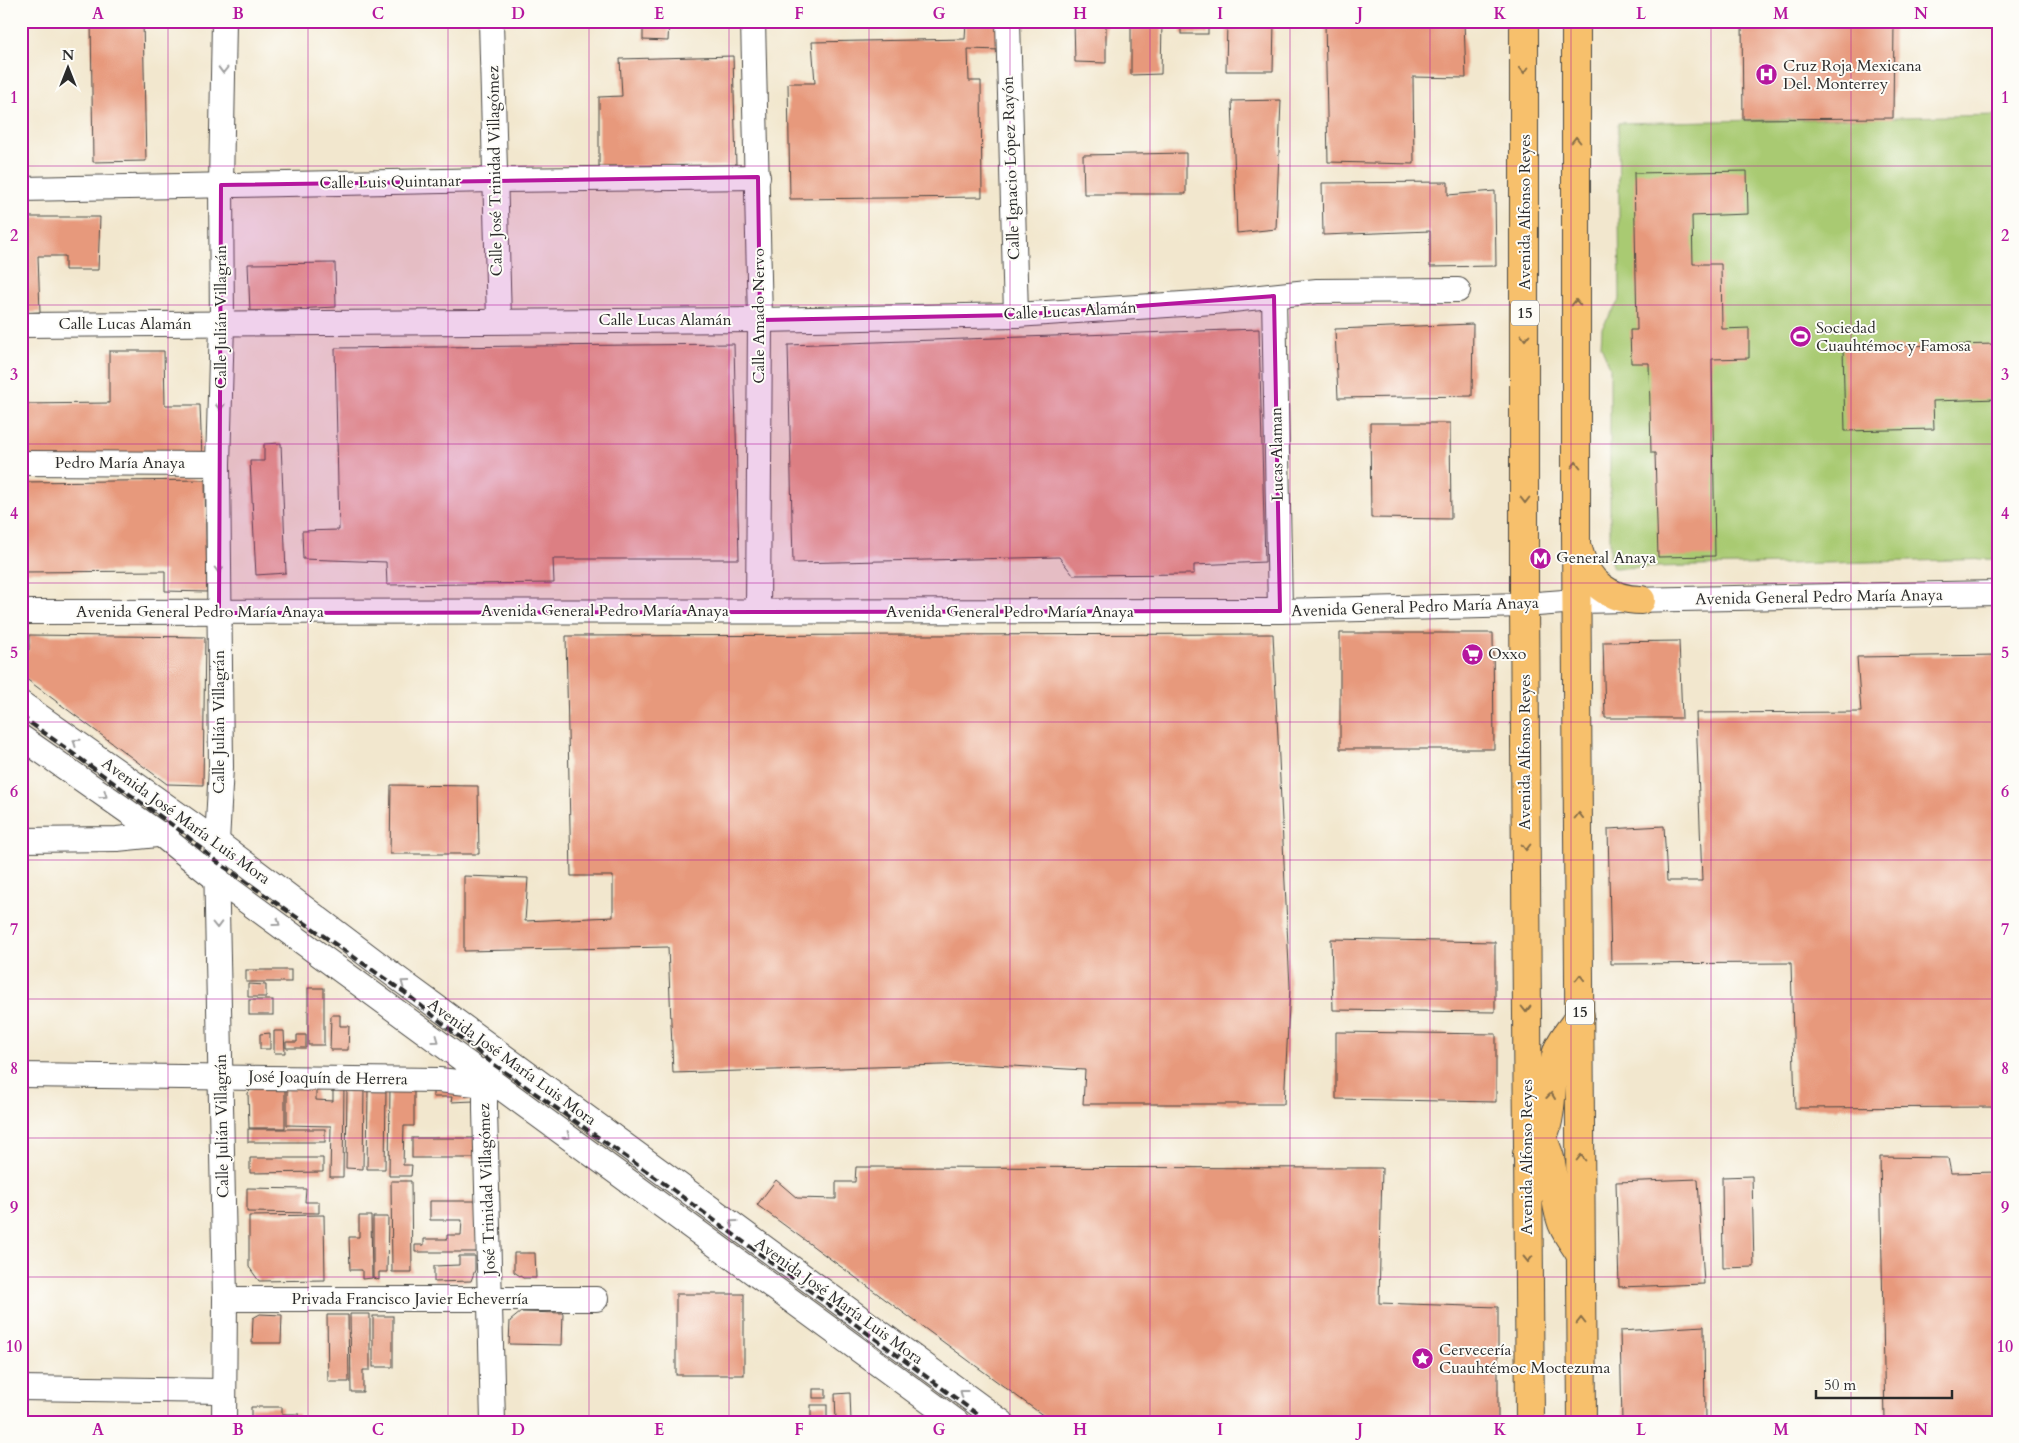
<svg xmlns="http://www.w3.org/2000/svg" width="2019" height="1443" font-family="Cardo,serif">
  <rect width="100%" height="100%" fill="#fdfcf7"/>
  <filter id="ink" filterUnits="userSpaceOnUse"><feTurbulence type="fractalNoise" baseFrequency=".02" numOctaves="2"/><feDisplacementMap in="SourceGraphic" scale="10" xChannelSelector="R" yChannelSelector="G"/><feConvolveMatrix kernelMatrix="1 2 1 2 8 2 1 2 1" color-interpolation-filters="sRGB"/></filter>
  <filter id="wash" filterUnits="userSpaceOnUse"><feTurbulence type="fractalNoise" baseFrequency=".0096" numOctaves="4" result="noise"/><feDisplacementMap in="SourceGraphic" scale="20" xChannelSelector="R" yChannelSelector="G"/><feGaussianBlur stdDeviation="1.12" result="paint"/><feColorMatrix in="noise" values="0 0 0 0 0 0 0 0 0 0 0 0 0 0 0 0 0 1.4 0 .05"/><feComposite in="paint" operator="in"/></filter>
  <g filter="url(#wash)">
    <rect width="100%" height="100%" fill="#f2e7ce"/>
    <polygon fill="#a9ca72" stroke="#6a7a4e" points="1998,115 1998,559 1613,568 1610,559 1610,367 1601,346 1602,328 1620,299 1618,123"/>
    <g id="blocks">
      <g fill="#e7997b">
        <polygon points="91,21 143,21 146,161 93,162"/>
        <polygon points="643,21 669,21 668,41 643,40"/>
        <polygon points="966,21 1000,21 1001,50 968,49 969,81 981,81 982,197 790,199 788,83 815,83 812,42 965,39"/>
        <polygon points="1074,21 1106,21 1106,63 1075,62"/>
        <polygon points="1131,21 1162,21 1161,74 1131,75"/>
        <rect x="1181" y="21" width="27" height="13"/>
        <polygon points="1227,21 1274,21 1273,71 1226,71"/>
        <polygon points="1325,21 1464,21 1466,78 1413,77 1414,164 1328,162"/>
        <polygon points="1742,21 1894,21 1893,118 1743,119"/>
        <polygon points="733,56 736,166 599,166 599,97 622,96 620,59"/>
        <polygon points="1281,100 1276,229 1237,233 1232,101"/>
        <polygon points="1186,153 1186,194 1084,194 1083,155"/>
        <polygon points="1747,171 1748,214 1692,216 1693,264 1721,264 1722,329 1749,328 1749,358 1712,359 1715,556 1658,557 1655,453 1651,453 1649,363 1631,363 1630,330 1637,330 1634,173"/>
        <polygon points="1448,182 1448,195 1495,191 1496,266 1430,267 1430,231 1323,235 1322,183"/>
        <polygon points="21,217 100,217 98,270 65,270 65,256 38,256 40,312 21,313"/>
        <polygon points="335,263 336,307 250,311 248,264"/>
        <polygon points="1473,324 1472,396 1338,398 1335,329"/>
        <polygon points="1259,329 1265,562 1194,565 1194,574 1073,575 1059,557 793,563 788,345"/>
        <polygon points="734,344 739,559 553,559 554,583 387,585 386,562 303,559 302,531 339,530 335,348"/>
        <polygon points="1998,344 1998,399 1933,401 1934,429 1845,431 1843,347"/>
        <polygon points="109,351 164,351 165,405 200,405 202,458 21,460 21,404 109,403"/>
        <polygon points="1370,423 1450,423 1451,519 1371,518"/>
        <polygon points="281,443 286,573 256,575 250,461 264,461 264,444"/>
        <polygon points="205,480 207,592 165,591 165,571 21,572 21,482"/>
        <polygon points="1340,633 1493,633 1494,749 1340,749"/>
        <polygon points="1273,634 1290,987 1284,1104 1083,1104 1085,1070 975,1064 673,1073 668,947 464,951 464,876 528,878 525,921 613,917 613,876 571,876 566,636"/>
        <polygon points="29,635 205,637 203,785 167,784 21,675 21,650 29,650"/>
        <polygon points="1679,641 1682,718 1605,718 1603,642"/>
        <polygon points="1998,655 1998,1107 1795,1108 1791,963 1611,964 1608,829 1664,826 1667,881 1702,881 1696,713 1861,712 1857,657"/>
        <polygon points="391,785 478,786 479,854 390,854"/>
        <polygon points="1331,939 1495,942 1495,1012 1333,1010"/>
        <rect x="246" y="970" width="45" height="12"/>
        <polygon points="248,984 266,985 266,997 248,997"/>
        <rect x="308" y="988" width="16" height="57"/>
        <rect x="249" y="1000" width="24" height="15"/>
        <polygon points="331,1015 340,1015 340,1026 349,1026 348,1050 330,1050"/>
        <polygon points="274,1031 284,1031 285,1053 274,1053"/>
        <polygon points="1336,1032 1496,1034 1496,1102 1336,1099"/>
        <polygon points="270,1033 270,1049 260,1049 260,1034"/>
        <polygon points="297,1035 306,1035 306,1048 286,1048 286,1042 297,1042"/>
        <polygon points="256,1084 285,1084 285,1128 249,1128 248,1093"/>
        <polygon points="287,1085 316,1085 316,1100 333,1101 333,1085 344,1085 343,1177 330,1177 331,1126 287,1125"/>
        <polygon points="390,1085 414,1085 414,1126 404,1126 403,1165 412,1165 411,1176 389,1176"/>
        <polygon points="347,1088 364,1088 363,1169 346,1168"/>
        <polygon points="473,1088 474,1101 451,1102 452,1097 433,1097 433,1089"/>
        <polygon points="368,1089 386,1089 385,1169 367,1169"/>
        <rect x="248" y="1129" width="77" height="13"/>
        <rect x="412" y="1138" width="65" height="20"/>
        <polygon points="1880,1157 1948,1158 1951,1173 1998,1172 1998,1422 1885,1422"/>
        <polygon points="250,1158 323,1158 323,1172 250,1173"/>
        <polygon points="856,1167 1382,1168 1379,1303 1498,1307 1498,1422 1052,1422 757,1205 776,1180 797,1198 836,1199 836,1182 855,1182"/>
        <polygon points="1752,1176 1754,1267 1723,1268 1722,1177"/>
        <polygon points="1698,1179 1704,1284 1619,1287 1616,1182"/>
        <polygon points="391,1181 411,1181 412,1272 392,1272"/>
        <polygon points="247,1188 306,1189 305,1202 319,1202 319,1213 247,1212"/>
        <polygon points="430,1201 476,1201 477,1252 415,1252 415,1245 424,1245 424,1239 447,1239 447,1235 461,1235 462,1220 430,1220"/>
        <polygon points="324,1215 325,1280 259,1281 249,1267 249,1216"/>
        <polygon points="359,1216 371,1216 372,1278 362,1279 362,1270 350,1270 349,1237 359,1237"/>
        <polygon points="373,1217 388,1217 387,1272 379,1272 379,1280 373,1278"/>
        <polygon points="514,1253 535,1253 536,1278 523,1278 514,1272"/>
        <polygon points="459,1256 475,1256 475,1270 471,1281 434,1282 434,1266 459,1265"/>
        <rect x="676" y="1294" width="68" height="81"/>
        <polygon points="521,1312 563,1313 562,1345 509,1344 510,1321"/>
        <polygon points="260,1314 282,1315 281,1343 252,1343 253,1318"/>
        <polygon points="350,1314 370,1314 370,1370 363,1370 363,1392 351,1392"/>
        <polygon points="327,1315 348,1315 349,1382 328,1382"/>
        <rect x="373" y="1316" width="20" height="51"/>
        <polygon points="1704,1326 1705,1422 1622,1422 1620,1331"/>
        <rect x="813" y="1389" width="13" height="9"/>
        <polygon points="850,1393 851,1422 836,1422 835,1394"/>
        <rect x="811" y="1405" width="16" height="17"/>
        <polygon points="251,1407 282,1407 282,1414 299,1414 299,1422 251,1422"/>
      </g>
    </g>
  </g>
  <g filter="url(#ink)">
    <use href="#blocks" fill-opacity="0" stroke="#494743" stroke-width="1"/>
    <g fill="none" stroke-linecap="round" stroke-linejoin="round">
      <defs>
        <g id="minor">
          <polyline points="491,21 499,321"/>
          <polyline points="753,21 760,320 758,611"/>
          <polyline points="1008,21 1016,315"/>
          <polyline points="21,189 494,180 758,177"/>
          <polyline points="1274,296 1280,611"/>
          <polyline points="21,325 760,320 1016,315 1213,302 1317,291 1458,290"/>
          <polyline points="21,463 218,464"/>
          <polyline points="21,612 1280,611 1524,605 1577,601 1998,593"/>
          <polyline points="21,703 216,841 396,977 1002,1422"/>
          <polyline points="21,737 161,835 216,879 957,1422"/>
          <polyline points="21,840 117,839 167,834"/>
          <polyline points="490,1069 485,1085 485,1110 493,1422"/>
          <polyline points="21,1075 439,1080 485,1085"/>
          <polyline points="225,1299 596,1299"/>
          <polyline points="21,1388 223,1391"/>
          <polyline points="224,1422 225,1299 216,861 221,767 218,464 222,324 221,185 224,21"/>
        </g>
        <g id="highway">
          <polyline points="1524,21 1524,605 1530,1422"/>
          <polyline points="1576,21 1576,536 1582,1422"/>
          <path d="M1579 552C1586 582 1610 600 1641 600"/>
          <path d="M1533 1128C1559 1152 1550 1190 1561 1220 1564 1232 1574 1243 1580 1254"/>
          <path d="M1527 1154C1560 1135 1546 1080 1558 1049 1563 1037 1573 1026 1580 1016"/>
        </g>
      </defs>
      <use href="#minor" stroke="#494743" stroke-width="26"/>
      <use href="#highway" stroke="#494743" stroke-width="30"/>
      <use href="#minor" stroke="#fff" stroke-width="24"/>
      <use href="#highway" stroke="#f7c06c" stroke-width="28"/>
      <polyline stroke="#2b2b2b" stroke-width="4" stroke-dasharray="8 4" stroke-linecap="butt" points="21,716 182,832 216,861 404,992 492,1063 669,1187 988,1422"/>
    </g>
    <defs><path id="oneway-chevron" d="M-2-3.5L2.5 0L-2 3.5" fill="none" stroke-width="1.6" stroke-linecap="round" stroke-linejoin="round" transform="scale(1.25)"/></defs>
    <g stroke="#a0a0a0">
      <use href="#oneway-chevron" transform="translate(223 70) rotate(91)"/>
      <use href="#oneway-chevron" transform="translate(220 407) rotate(92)"/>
      <use href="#oneway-chevron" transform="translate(219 570) rotate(90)"/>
      <use href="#oneway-chevron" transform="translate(76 742) rotate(-145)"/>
      <use href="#oneway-chevron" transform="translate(104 795) rotate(35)"/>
      <use href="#oneway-chevron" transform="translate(277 923) rotate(36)"/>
      <use href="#oneway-chevron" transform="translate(217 925) rotate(89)"/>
      <use href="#oneway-chevron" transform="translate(404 983) rotate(-144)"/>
      <use href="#oneway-chevron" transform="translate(436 1040) rotate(36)"/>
      <use href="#oneway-chevron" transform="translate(567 1136) rotate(36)"/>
      <use href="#oneway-chevron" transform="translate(733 1223) rotate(-144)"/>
      <use href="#oneway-chevron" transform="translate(963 1393) rotate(-143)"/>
    </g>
    <g stroke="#876e48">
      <use href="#oneway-chevron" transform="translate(1524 70) rotate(90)"/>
      <use href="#oneway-chevron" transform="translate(1576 140) rotate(-90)"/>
      <use href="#oneway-chevron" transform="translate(1576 303) rotate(-90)"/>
      <use href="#oneway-chevron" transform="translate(1525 337) rotate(90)"/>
      <use href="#oneway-chevron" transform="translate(1576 465) rotate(-90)"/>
      <use href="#oneway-chevron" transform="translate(1525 500) rotate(90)"/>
      <use href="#oneway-chevron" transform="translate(1579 816) rotate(-90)"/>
      <use href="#oneway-chevron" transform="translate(1526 847) rotate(90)"/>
      <use href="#oneway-chevron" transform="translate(1580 978) rotate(-90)"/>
      <use href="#oneway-chevron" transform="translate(1526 1009) rotate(90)"/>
      <use href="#oneway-chevron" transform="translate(1551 1096) rotate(-83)"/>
      <use href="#oneway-chevron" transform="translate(1581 1158) rotate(-90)"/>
      <use href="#oneway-chevron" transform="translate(1528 1259) rotate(89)"/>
      <use href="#oneway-chevron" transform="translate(1581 1321) rotate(-90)"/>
    </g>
  </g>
  <path fill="#b5179e" fill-opacity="0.2" stroke="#b5179e" stroke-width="4" stroke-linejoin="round" d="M758 177 760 320 1016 315 1274 296 1280 611 219 613 221 185Z"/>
  <path fill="none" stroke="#b5179e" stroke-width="1" stroke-opacity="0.55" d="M168 21V1422M308 21V1422M448 21V1422M589 21V1422M729 21V1422M869 21V1422M1010 21V1422M1150 21V1422M1290 21V1422M1430 21V1422M1571 21V1422M1711 21V1422M1851 21V1422M21 166H1998M21 305H1998M21 444H1998M21 583H1998M21 722H1998M21 860H1998M21 999H1998M21 1138H1998M21 1277H1998"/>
  <defs>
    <symbol id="hospital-disc" viewBox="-11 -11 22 22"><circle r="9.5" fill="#b5179e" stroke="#fdfcf7"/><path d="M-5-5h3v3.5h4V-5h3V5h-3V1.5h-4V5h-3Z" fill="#fff"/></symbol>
    <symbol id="stadium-disc" viewBox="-11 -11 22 22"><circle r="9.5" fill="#b5179e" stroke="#fdfcf7"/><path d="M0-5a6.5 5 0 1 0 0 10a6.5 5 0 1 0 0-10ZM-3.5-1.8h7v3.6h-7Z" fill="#fff"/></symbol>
    <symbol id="metro-disc" viewBox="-11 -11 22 22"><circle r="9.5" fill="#b5179e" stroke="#fdfcf7"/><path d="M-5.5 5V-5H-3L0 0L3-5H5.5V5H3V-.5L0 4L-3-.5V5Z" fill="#fff"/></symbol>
    <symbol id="supermarket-disc" viewBox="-11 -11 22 22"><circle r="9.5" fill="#b5179e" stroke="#fdfcf7"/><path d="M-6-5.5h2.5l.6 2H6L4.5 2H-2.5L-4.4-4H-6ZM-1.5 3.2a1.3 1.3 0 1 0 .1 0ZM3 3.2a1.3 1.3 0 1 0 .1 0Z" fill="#fff"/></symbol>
    <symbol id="sight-disc" viewBox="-11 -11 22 22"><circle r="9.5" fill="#b5179e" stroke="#fdfcf7"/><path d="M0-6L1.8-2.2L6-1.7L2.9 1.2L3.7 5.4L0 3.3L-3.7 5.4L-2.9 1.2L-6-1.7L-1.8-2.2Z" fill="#fff"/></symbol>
  </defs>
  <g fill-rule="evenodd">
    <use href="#hospital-disc" x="1754" y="62" width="25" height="25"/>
    <use href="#stadium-disc" x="1788" y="324" width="25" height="25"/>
    <use href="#metro-disc" x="1528" y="546" width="25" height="25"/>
    <use href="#supermarket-disc" x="1460" y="642" width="25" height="25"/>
    <use href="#sight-disc" x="1410" y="1346" width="25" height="25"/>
  </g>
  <g text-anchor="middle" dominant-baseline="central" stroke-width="4" stroke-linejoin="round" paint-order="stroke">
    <g fill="#fdfcf7" stroke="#6a6a68" stroke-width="1">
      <rect x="1511" y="300.5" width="28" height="25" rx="4"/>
      <rect x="1566" y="999.5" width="28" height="25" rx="4"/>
    </g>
    <g font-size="15" font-weight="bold" fill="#2b2b2b">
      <text x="1525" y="313">15</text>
      <text x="1580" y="1012">15</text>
    </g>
    <g font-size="16" fill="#2b2b2b" stroke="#fdfcf7" text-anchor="start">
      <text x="1783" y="66">Cruz Roja Mexicana<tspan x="1783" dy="18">Del. Monterrey</tspan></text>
      <text x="1816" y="328">Sociedad<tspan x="1816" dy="18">Cuauhtémoc y Famosa</tspan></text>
      <text x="1556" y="558">General Anaya</text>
      <text x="1488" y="654">Oxxo</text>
      <text x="1439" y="1350">Cervecería<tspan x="1439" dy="18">Cuauhtémoc Moctezuma</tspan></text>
    </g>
    <g font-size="16" fill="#2b2b2b" stroke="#fdfcf7">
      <text transform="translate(1011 168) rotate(-92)">Calle Ignacio López Rayón</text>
      <text transform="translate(495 171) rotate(-91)">Calle José Trinidad Villagómez</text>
      <text transform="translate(390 182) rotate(-1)">Calle Luis Quintanar</text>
      <text transform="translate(1525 212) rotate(-90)">Avenida Alfonso Reyes</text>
      <text transform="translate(1070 311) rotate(-3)">Calle Lucas Alamán</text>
      <text transform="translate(759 316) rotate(-90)">Calle Amado Nervo</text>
      <text transform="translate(221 317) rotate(-90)">Calle Julián Villagrán</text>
      <text x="665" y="320">Calle Lucas Alamán</text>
      <text x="125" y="324">Calle Lucas Alamán</text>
      <text transform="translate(1277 454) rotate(-91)">Lucas Alaman</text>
      <text x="120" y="463">Pedro María Anaya</text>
      <text transform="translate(1819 597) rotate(-1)">Avenida General Pedro María Anaya</text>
      <text transform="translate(1415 607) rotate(-2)">Avenida General Pedro María Anaya</text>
      <text x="605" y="611">Avenida General Pedro María Anaya</text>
      <text x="200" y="612">Avenida General Pedro María Anaya</text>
      <text x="1010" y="612">Avenida General Pedro María Anaya</text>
      <text transform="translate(219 722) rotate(-90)">Calle Julián Villagrán</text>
      <text transform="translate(1525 752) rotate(-90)">Avenida Alfonso Reyes</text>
      <text transform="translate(186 821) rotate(36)">Avenida José María Luis Mora</text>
      <text transform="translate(512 1062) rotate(36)">Avenida José María Luis Mora</text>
      <text transform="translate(328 1078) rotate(1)">José Joaquín de Herrera</text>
      <text transform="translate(222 1126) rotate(-91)">Calle Julián Villagrán</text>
      <text transform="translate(1527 1157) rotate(-90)">Avenida Alfonso Reyes</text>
      <text transform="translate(487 1189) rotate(-92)">José Trinidad Villagómez</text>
      <text x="410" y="1299">Privada Francisco Javier Echeverría</text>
      <text transform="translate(839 1301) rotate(36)">Avenida José María Luis Mora</text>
    </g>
  </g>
  <rect width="2019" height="1443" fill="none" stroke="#fdfcf7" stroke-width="55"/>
  <g transform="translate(68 68)" stroke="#fdfcf7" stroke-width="4" paint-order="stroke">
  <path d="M0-4L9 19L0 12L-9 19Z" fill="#2b2b2b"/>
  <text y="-8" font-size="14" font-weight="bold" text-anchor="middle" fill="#2b2b2b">N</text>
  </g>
  <path d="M1816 1390v8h136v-8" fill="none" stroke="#2b2b2b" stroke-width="2.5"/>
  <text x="1824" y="1390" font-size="15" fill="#2b2b2b" stroke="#fdfcf7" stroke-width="4" paint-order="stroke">50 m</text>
  <rect x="28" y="28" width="1964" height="1388" fill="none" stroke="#b5179e" stroke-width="2"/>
  <g font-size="16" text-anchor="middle" font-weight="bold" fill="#b5179e">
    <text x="98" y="19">A</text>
    <text x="238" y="19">B</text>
    <text x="378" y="19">C</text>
    <text x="518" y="19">D</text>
    <text x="659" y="19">E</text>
    <text x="799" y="19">F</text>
    <text x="939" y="19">G</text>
    <text x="1080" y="19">H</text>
    <text x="1220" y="19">I</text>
    <text x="1360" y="19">J</text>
    <text x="1500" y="19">K</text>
    <text x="1641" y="19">L</text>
    <text x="1781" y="19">M</text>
    <text x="1921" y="19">N</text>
    <text x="14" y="103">1</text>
    <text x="2005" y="103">1</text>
    <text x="14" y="241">2</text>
    <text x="2005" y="241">2</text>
    <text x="14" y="380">3</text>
    <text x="2005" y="380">3</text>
    <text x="14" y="519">4</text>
    <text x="2005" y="519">4</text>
    <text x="14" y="658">5</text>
    <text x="2005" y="658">5</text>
    <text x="14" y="797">6</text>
    <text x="2005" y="797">6</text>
    <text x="14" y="935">7</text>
    <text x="2005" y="935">7</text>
    <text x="14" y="1074">8</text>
    <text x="2005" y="1074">8</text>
    <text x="14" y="1213">9</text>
    <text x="2005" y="1213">9</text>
    <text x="14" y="1352">10</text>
    <text x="2005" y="1352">10</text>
    <text x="98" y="1435">A</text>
    <text x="238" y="1435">B</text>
    <text x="378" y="1435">C</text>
    <text x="518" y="1435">D</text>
    <text x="659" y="1435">E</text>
    <text x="799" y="1435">F</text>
    <text x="939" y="1435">G</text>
    <text x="1080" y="1435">H</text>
    <text x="1220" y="1435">I</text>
    <text x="1360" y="1435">J</text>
    <text x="1500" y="1435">K</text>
    <text x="1641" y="1435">L</text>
    <text x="1781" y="1435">M</text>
    <text x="1921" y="1435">N</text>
  </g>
</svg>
